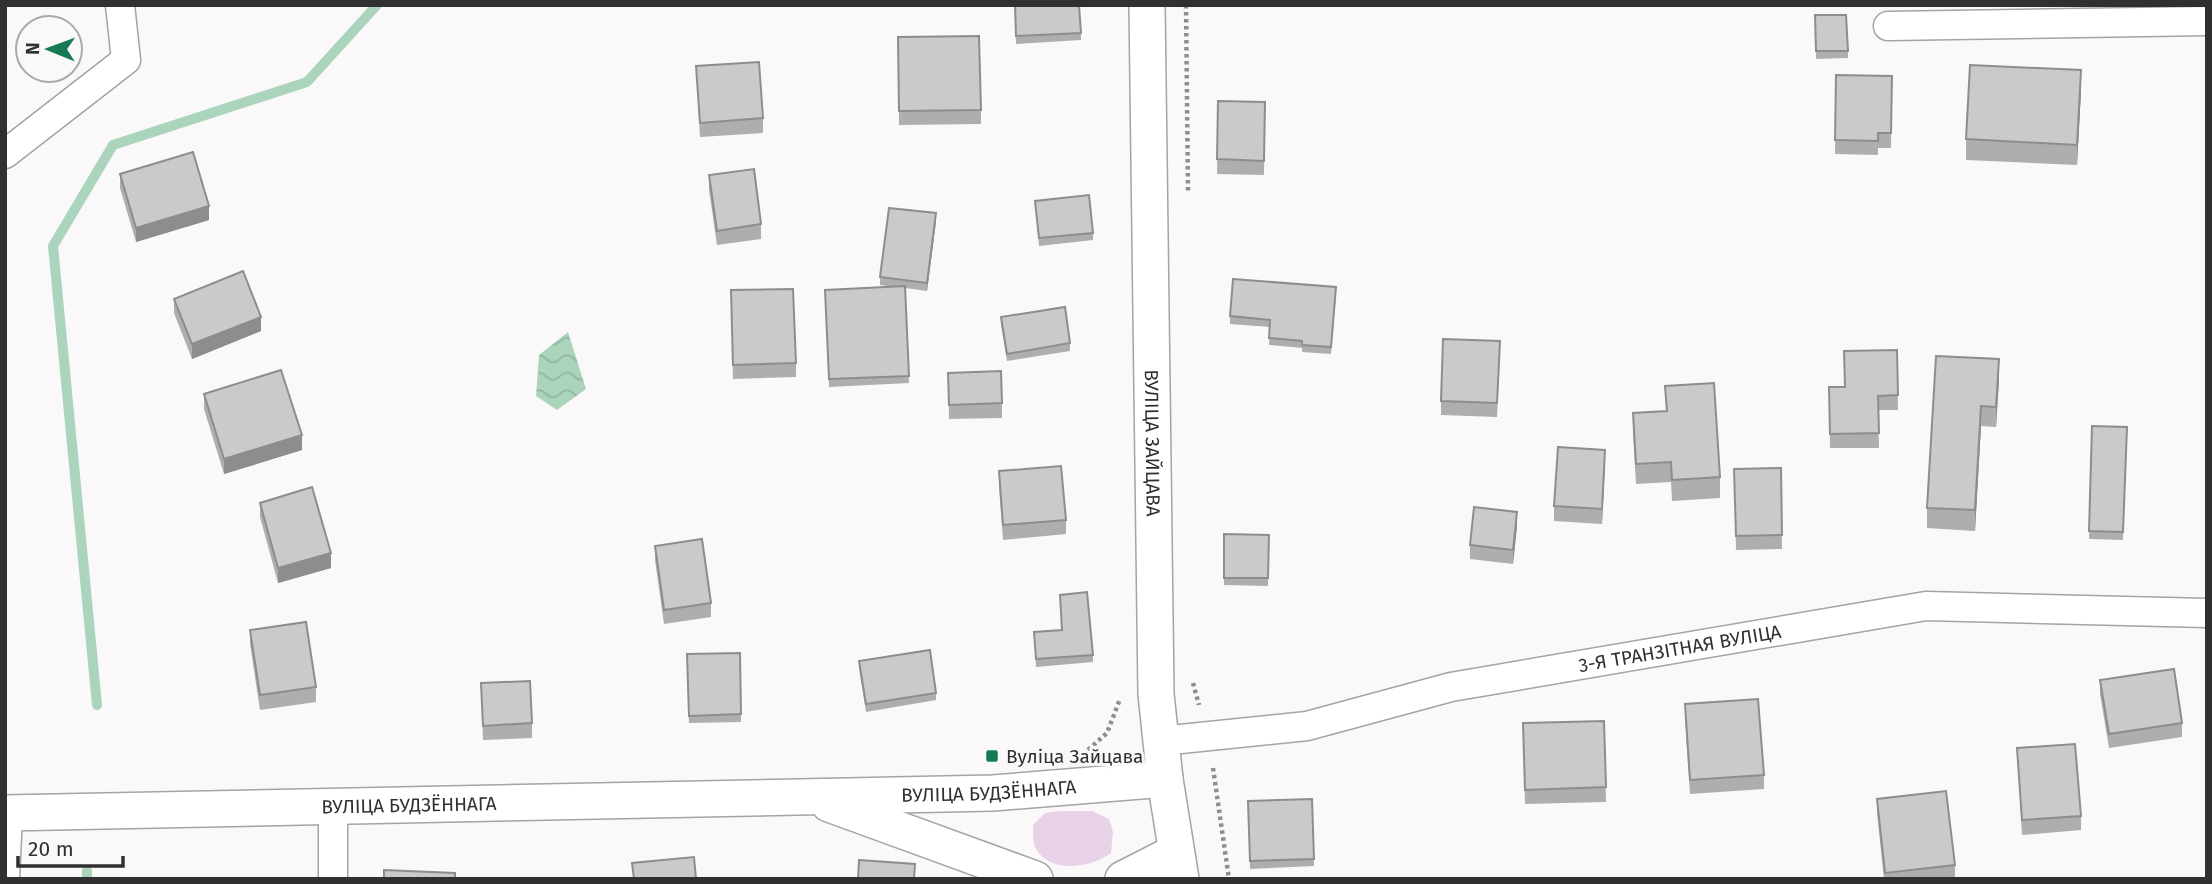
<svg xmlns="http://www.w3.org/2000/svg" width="2212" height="884" font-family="'Fira Sans',sans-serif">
  <defs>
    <pattern id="water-waves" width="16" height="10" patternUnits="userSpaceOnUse" patternTransform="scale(1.75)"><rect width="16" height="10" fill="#aad4bc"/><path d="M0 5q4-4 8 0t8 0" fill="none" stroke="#93b6a2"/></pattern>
  </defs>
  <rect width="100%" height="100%" fill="#fbf8fa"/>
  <path fill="#e7d2e7" d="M1059 811H1092L1109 819 1113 832 1111 853C1092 867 1055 874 1038 852 1032 844 1033 834 1033 825L1045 813Z"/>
  <polygon fill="url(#water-waves)" points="568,332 586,389 557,410 536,396 539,355"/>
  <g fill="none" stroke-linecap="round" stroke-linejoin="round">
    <g stroke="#aad4bc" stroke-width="10">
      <polyline points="97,705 53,246 113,145 307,82 377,5"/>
      <polyline points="87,871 87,879"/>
    </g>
    <defs>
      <g id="minor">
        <polyline points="1888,26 2207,21"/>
        <polyline points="5,154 126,60 120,5"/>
        <path id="s1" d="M1161 741 1307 726 1451 687 1926 606 2207 613"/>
        <polyline points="5,879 8,813"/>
        <polyline points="333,879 333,805"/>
      </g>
      <g id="tertiary">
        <path id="s2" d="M1147 5 1156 694 1165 779 1181 879"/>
        <polyline points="829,804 1035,879"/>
        <path id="s3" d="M5 813 993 793 1165 779"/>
        <polyline points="1123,879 1176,852"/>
      </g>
    </defs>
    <use href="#minor" stroke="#a5a3a5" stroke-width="31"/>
    <use href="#tertiary" stroke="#a5a3a5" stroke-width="38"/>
    <g stroke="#8f8d8f" stroke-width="4.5" stroke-dasharray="3.5 3.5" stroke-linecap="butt">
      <polyline points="1186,5 1188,193"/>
      <polyline points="1193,683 1199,705"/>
      <polyline points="1088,750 1107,733 1120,699"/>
      <polyline points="1213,768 1229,879"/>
    </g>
    <use href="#minor" stroke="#fff" stroke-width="28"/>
    <use href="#tertiary" stroke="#fff" stroke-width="35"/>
  </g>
  <g fill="#afadaf">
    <polygon points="1015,5 1081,33 1081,40 1016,44"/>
    <polygon points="1815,15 1848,51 1848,58 1816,59"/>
    <polygon points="898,37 981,110 981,124 899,125"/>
    <polygon points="696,66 763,118 763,133 700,137"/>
    <polygon points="1836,75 1892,76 1891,148 1878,148 1878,155 1835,154"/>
    <polygon points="2081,91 2077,165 1966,160 1966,139"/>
    <polygon points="1218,101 1265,102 1264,175 1217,174"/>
    <polygon points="120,174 209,220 136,242 120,188"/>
    <polygon points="709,175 761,224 761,239 717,245 709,190"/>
    <polygon points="1035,201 1093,233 1093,240 1039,246"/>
    <polygon points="936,221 927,291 905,288 909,383 829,387 825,290 894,287 880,285 880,277"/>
    <polygon points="731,290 796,363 796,377 733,379"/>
    <polygon points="1336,295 1331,354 1302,352 1302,348 1269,345 1270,327 1230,324 1230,316"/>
    <polygon points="174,299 261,331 192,359 174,313"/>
    <polygon points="1001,317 1070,343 1070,351 1007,361 1001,324"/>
    <polygon points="1897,350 1898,410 1878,410 1879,448 1830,448 1829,402 1844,387"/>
    <polygon points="1500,356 1497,417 1441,415 1441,401"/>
    <polygon points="1936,356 1999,380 1996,427 1981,426 1975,531 1927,528 1927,508"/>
    <polygon points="948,373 1002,403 1002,418 949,419"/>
    <polygon points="1665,386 1720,477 1720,498 1672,501 1671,482 1636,484 1633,434 1633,413 1666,411"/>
    <polygon points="204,394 302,450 224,474 204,409"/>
    <polygon points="2092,426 2127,427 2123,540 2089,539"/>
    <polygon points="1605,464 1602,524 1554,521 1554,506"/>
    <polygon points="1781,468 1782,549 1736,550 1734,469"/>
    <polygon points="999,471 1066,520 1066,534 1003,540 999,486"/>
    <polygon points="260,503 331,568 278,583 260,517"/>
    <polygon points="1517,526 1513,564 1470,559 1470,545"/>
    <polygon points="1224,534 1269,535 1268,586 1224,585"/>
    <polygon points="655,546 711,603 711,617 664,624 655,560"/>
    <polygon points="1060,595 1093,655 1093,662 1036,667 1034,632 1062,630"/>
    <polygon points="250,630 316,687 316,702 260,710 250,644"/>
    <polygon points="740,653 741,722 689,723 687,654"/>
    <polygon points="859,661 936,693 936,700 866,712 859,668"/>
    <polygon points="2100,680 2182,723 2182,737 2109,748 2100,694"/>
    <polygon points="481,683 532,723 532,738 483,740"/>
    <polygon points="1685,704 1764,775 1764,789 1690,794 1685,718"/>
    <polygon points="1604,721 1606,802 1525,804 1523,723"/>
    <polygon points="2017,748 2081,816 2081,830 2022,835"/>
    <polygon points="1312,799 1314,866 1250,869 1248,801"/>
    <polygon points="1877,799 1955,865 1955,879 1884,879 1877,813"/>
  </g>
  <g fill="#8e8d8e">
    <polygon points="2081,70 2081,91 2077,165 2077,145"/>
    <polygon points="209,206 209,220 136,242 136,228"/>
    <polygon points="936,213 936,221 927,291 927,283"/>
    <polygon points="261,317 261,331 192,359 192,344"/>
    <polygon points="1999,359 1999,380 1996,427 1996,407"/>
    <polygon points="1981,406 1981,426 1975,531 1975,510"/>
    <polygon points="302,435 302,450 224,474 224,459"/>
    <polygon points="1605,450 1605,464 1602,524 1602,509"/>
    <polygon points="1517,512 1517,526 1513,564 1513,550"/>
    <polygon points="331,553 331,568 278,583 278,568"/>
  </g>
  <g fill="#cbc9cb" stroke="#8e8d8e" stroke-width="2">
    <polygon points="1015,5 1079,5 1081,33 1016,36"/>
    <polygon points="1815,15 1846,15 1848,51 1816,51"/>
    <polygon points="979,36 981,110 899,111 898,37"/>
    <polygon points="759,62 763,118 700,123 696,66"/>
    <polygon points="1970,65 2081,70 2077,145 1966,139"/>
    <polygon points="1836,75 1892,76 1891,133 1878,133 1878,141 1835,140"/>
    <polygon points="1218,101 1265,102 1264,161 1217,159"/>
    <polygon points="193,152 209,206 136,228 120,174"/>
    <polygon points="754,169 761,224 717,231 709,175"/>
    <polygon points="1089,195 1093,233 1039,238 1035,201"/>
    <polygon points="889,208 936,213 927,283 880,277"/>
    <polygon points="243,271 261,317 192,344 174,299"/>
    <polygon points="1233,279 1336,287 1331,347 1302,345 1302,341 1269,338 1270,320 1230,316"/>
    <polygon points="905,286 909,376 829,379 825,290"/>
    <polygon points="793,289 796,363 733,365 731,290"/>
    <polygon points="1065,307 1070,343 1007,354 1001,317"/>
    <polygon points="1443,339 1500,341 1497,403 1441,401"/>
    <polygon points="1897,350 1898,395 1878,396 1879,433 1830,434 1829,387 1845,387 1844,351"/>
    <polygon points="1936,356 1999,359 1996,407 1981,406 1975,510 1927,508"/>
    <polygon points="281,370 302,435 224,459 204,394"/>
    <polygon points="1001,371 1002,403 949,405 948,373"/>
    <polygon points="1714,383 1720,477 1672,480 1671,462 1636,464 1633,413 1667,411 1665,386"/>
    <polygon points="2092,426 2127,427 2123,532 2089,531"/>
    <polygon points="1558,447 1605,450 1602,509 1554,506"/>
    <polygon points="1061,466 1066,520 1003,525 999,471"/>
    <polygon points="1781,468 1782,535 1736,536 1734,469"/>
    <polygon points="312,487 331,553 278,568 260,503"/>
    <polygon points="1474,507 1517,512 1513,550 1470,545"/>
    <polygon points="1224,534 1269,535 1268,578 1224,578"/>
    <polygon points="702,539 711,603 664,610 655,546"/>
    <polygon points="1087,592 1093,655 1036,659 1034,632 1062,630 1060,595"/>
    <polygon points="306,622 316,687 260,695 250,630"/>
    <polygon points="930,650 936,693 866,704 859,661"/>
    <polygon points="740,653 741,714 689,716 687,654"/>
    <polygon points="2174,669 2182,723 2109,734 2100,680"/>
    <polygon points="530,681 532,723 483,726 481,683"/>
    <polygon points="1758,699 1764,775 1690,780 1685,704"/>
    <polygon points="1604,721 1606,787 1525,790 1523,723"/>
    <polygon points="2075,744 2081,816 2022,820 2017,748"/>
    <polygon points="1946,791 1955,865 1885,873 1877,799"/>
    <polygon points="1312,799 1314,859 1250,861 1248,801"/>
    <polygon points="694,857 696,879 634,879 632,863"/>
    <polygon points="859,860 915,864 914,879 858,879"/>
    <polygon points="384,870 455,873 455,879 384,879"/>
  </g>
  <rect fill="#167951" stroke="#fbf8fa" stroke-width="2.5" x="985" y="749" width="14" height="14" rx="3.5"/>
  <g text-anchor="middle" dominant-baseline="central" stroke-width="6" stroke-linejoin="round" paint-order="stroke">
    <g font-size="19" fill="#313031" stroke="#fbf8fa">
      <text stroke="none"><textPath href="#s2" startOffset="438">ВУЛІЦА ЗАЙЦАВА</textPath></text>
      <text stroke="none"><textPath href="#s1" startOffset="528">3-Я ТРАНЗІТНАЯ ВУЛІЦА</textPath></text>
      <text stroke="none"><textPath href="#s3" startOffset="984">ВУЛІЦА БУДЗЁННАГА</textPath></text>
      <text stroke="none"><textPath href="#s3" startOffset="404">ВУЛІЦА БУДЗЁННАГА</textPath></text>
    </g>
    <g font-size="19" fill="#313031" stroke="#fbf8fa" text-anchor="start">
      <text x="1006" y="756">Вуліца Зайцава</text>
    </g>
  </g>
  <rect width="2212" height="884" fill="none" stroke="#313031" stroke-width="14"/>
  <g transform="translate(49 49) rotate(271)"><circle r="33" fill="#fbf8fa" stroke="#aaa8aa" stroke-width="2"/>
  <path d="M0-5L12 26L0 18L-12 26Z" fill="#167951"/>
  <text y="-10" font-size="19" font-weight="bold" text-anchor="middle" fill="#313031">N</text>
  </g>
  <path d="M18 856v10h105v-10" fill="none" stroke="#313031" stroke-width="3.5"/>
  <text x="28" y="856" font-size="21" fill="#313031" stroke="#fbf8fa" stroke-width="5" paint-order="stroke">20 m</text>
</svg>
